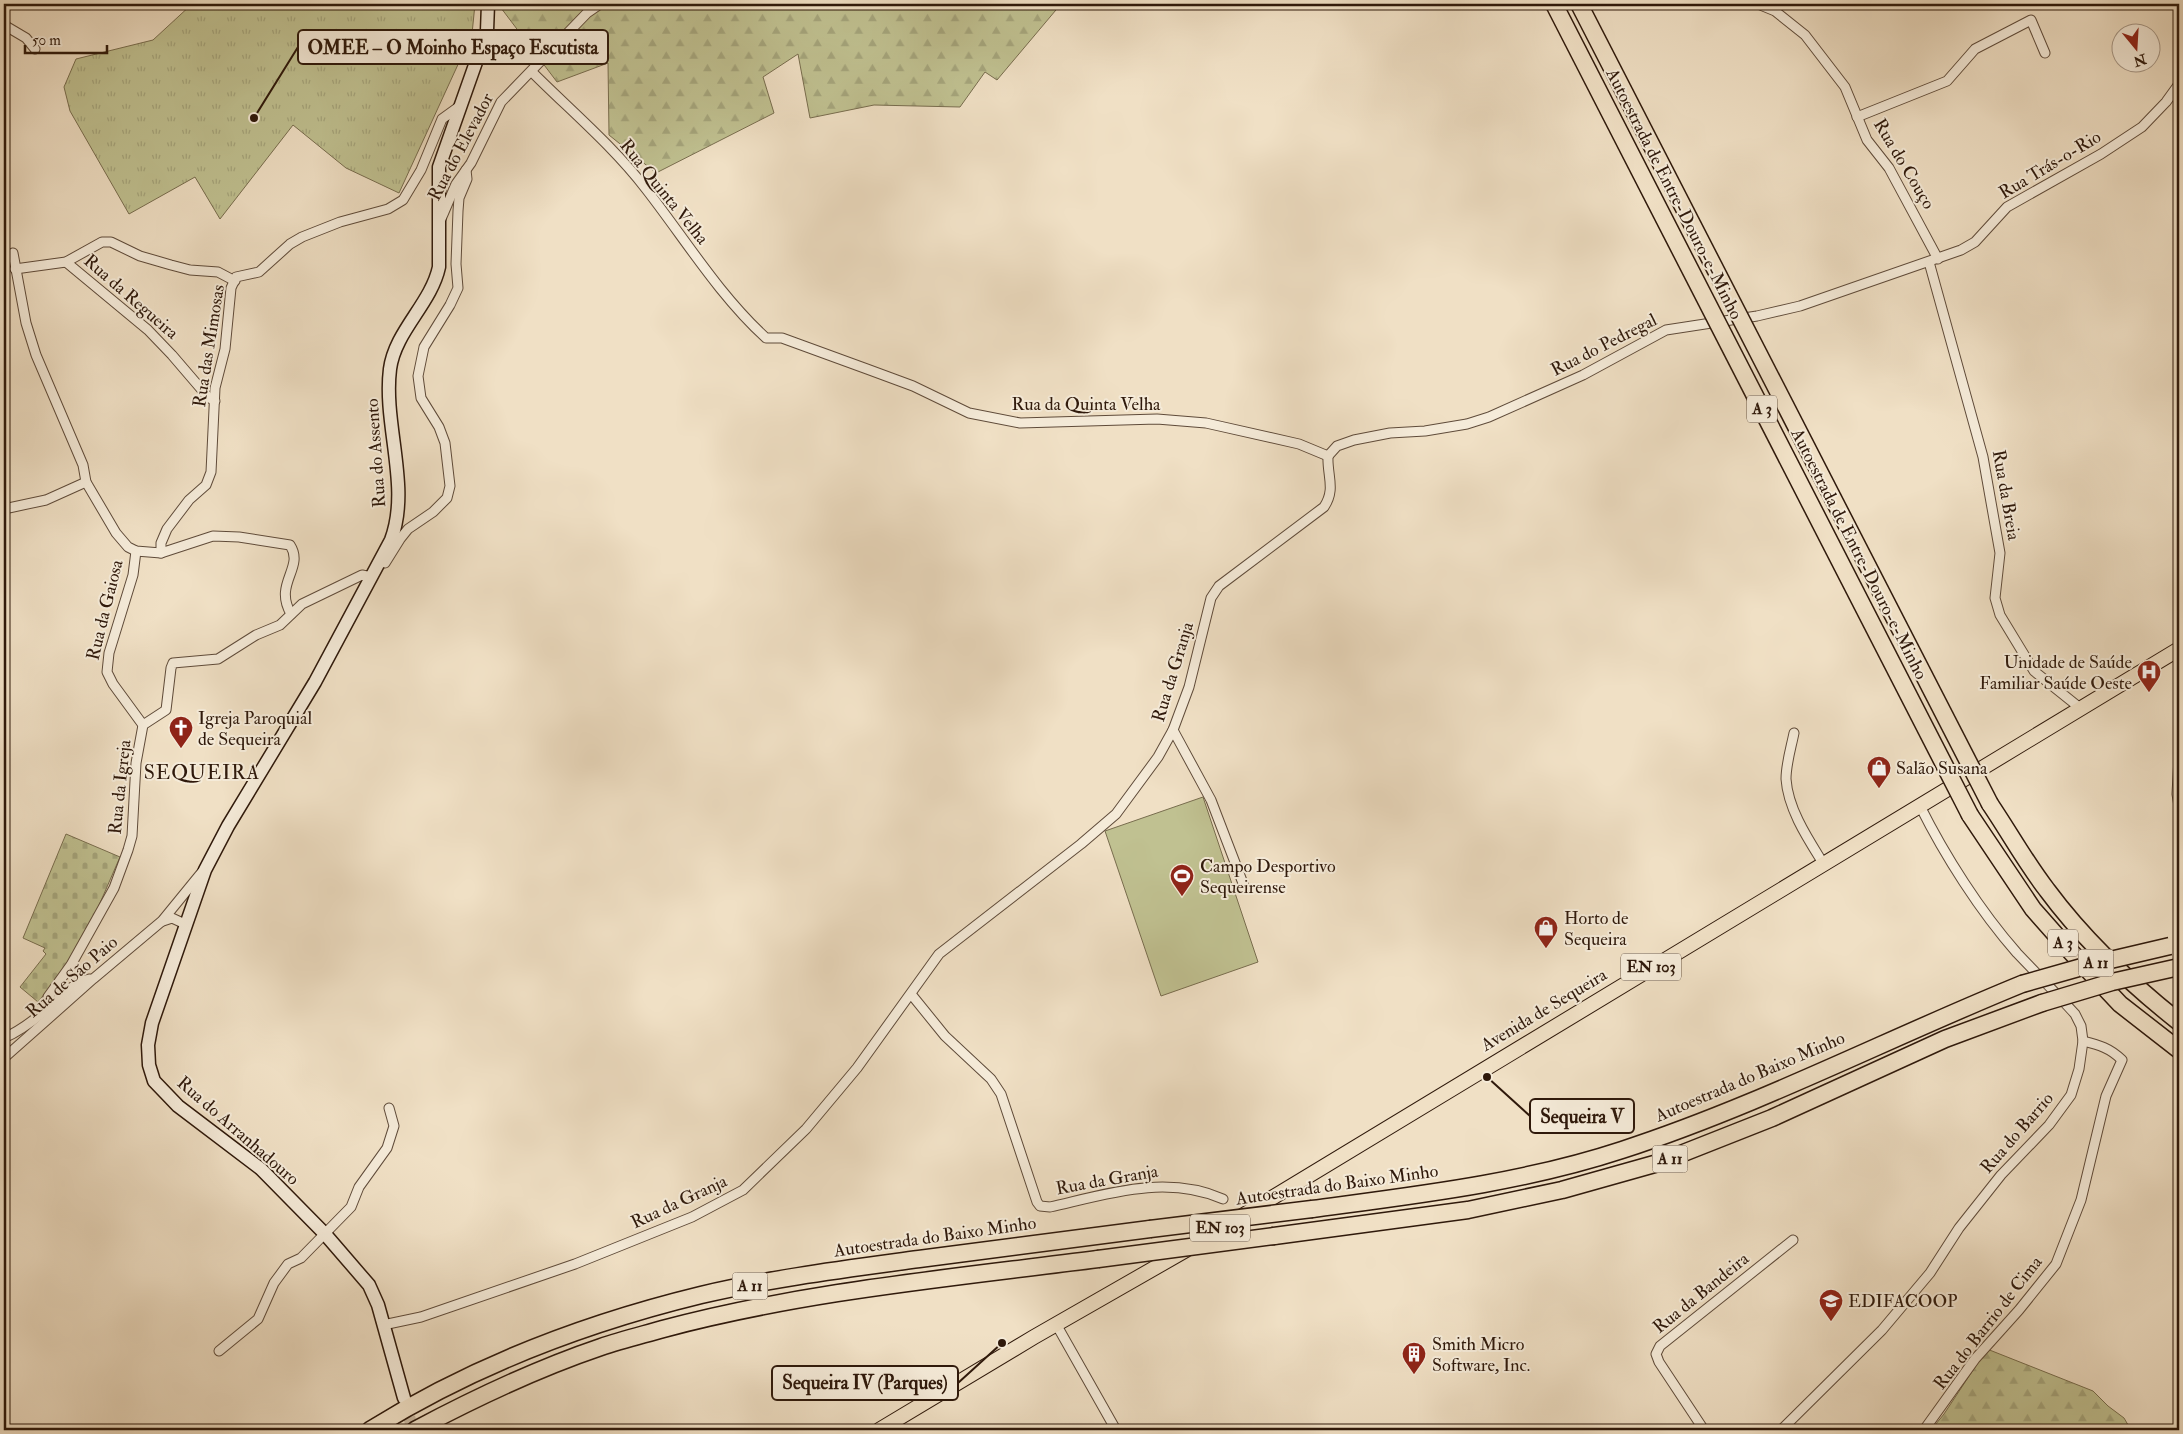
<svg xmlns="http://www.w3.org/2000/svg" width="2183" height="1434" font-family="'IM FELL Double Pica',serif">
  <defs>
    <pattern id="forest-firs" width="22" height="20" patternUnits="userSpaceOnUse" patternTransform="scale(1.25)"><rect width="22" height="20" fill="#c0c191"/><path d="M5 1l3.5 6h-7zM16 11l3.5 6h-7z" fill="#a5a57c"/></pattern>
    <pattern id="cemetery-stones" width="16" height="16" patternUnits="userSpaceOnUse" patternTransform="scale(1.25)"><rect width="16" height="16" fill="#c0c191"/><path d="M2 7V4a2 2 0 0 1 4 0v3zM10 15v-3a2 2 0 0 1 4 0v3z" fill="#a5a57c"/></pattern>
    <pattern id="park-tufts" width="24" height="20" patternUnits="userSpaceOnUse" patternTransform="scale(1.25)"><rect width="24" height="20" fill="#c0c191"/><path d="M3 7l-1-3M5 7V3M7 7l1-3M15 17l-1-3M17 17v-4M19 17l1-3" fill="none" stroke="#a5a57c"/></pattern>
  </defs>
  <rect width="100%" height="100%" fill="#f0e0c5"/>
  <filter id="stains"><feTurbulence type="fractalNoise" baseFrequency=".004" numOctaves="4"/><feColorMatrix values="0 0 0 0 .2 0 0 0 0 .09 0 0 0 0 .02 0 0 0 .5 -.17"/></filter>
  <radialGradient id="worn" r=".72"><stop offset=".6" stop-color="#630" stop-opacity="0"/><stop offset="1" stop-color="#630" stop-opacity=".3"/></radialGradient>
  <g fill="url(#forest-firs)" stroke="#786d4e">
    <polygon points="498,4 1061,4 997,80 985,72 960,107 874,105 810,118 798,54 763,77 774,113 656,173 609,135 608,63 557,82"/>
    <polygon points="1987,1349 2093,1391 2108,1406 2124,1418 2131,1430 1931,1430 1944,1414"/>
  </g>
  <polygon fill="url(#cemetery-stones)" stroke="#786d4e" points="66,834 120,857 90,926 70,962 38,1002 20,987 46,954 43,951 45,948 23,938"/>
  <polygon fill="url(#park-tufts)" stroke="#786d4e" points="192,4 475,4 472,34 399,193 346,168 293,125 220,219 195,177 129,214 70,111 64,87 76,59 153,40"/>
  <polygon fill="#c0c191" stroke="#786d4e" points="1203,797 1258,962 1161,996 1105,831"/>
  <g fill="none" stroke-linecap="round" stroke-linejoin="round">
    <polyline stroke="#c9b8a0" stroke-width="12" stroke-dasharray="12 6" stroke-linecap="butt" points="404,1400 413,1430"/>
    <defs>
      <g id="street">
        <polyline points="1758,4 1775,11 1805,35 1845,87 1867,140 1889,168 1938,259"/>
        <polyline points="4,25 26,38 35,49"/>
        <path d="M532 72C570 110 613 146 646 189 685 239 719 295 766 338H782L867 369 913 386 969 413 1020 423 1157 419 1206 423 1299 444 1328 456"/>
        <polyline points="1857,117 1947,81 1975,49 2031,20 2045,53"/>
        <polyline points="441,219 456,184 471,163 501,102 587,13 600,4"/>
        <path d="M13 253 26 323 36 355 83 465 86 482 116 533 128 547 136 551 161 553 213 536 239 537 290 545C305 568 273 583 291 614"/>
        <polyline points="66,262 148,330 172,355 208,397 215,401"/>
        <polyline points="1929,262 1983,457 2000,553 1995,598 2000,615 2034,671 2080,708"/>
        <polyline points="15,269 66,262 102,242 111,242 140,256 171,265 190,270 218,272 235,281"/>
        <polyline points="1328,456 1337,446 1354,440 1390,433 1425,431 1467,424 1489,417 1583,375 1666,330 1757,316 1800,306 1961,250 1975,242 2007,207 2101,154 2142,127 2166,102 2179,84"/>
        <polyline points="4,509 46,500 86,482"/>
        <polyline points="136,551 133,575 109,653 107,672 113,684 143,725"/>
        <polyline points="161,553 161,543 167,529 189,500 206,485 211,472 215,388 225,349 231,288 236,277 259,272 290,244 302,237 340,222 388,209 403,200 421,170 442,119 460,106"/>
        <polyline points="385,563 400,539 408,529 433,512 447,498 450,486 445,443 439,427 421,398 418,376 424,347 450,305 458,288 456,264 458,211 459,198 467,179 466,170"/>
        <polyline points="1173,730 1211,800 1244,886"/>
        <path d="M1794 733C1791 748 1786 764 1786 779 1788 809 1808 839 1823 863"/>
        <polyline points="2179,758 2177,794 2179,806"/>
        <polyline points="163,921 172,918 185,924"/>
        <path d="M911 994 945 1036 991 1079 1001 1094 1037 1202 1040 1206 1050 1207C1107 1194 1166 1174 1223 1199"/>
        <polyline points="46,1010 48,997 71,965 114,888 128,850 132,836 136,763 143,725 166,710 171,668 173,663 218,659 256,635 280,625 302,604 362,575 372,577"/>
        <path d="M4 1038C20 1031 33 1021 46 1010 61 998 71 983 90 979"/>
        <polyline points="4,1058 93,979 162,921 202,872"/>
        <polyline points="1056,1324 1116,1430"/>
        <path d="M383 1325 421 1317 575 1264 692 1217 743 1190 806 1129 857 1068 939 954 1081 844 1116 814 1158 757 1173 730 1189 687 1211 598 1219 586 1324 507C1336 489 1327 476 1328 456"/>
        <polyline points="219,1351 258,1319 274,1283 288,1264 301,1258 351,1207 359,1187 387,1148 394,1126 389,1108"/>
        <polyline points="1704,1430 1659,1362 1656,1354 1660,1346 1793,1240"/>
        <path d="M1781 1430 1882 1330 1930 1273 1959 1228 2001 1175 2049 1125 2071 1095 2079 1069 2083 1041 2081 1026 2075 1014C2056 993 2036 973 2017 953 1980 911 1945 856 1920 806"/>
        <path d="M1924 1430 1975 1359 2019 1310 2056 1264 2081 1200 2106 1096 2122 1060C2110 1048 2099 1045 2083 1041"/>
      </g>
      <path id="secondary" d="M404 1398 378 1305 369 1285 325 1234 261 1169 178 1106 154 1081 149 1065 148 1045 152 1023 205 870 228 826 315 682 391 540C411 487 383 425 390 369 395 331 431 304 439 267V167L487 31 488 4"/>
      <polyline id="primary" points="879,1430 1034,1337 1186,1250 2179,649"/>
      <g id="highway">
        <path d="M1990 804C2009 832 2026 863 2047 890 2084 940 2131 984 2179 1022"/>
        <polyline points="1970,815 2033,909 2071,952 2120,1004 2179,1050"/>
        <path d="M1312 1209C1416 1195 1522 1183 1622 1150 1760 1105 1889 1038 2022 984"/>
        <polyline points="1274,1236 1468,1210 1562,1190 1658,1163 1772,1118 1945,1039 2042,1003"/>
        <path d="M370 1430C471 1367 586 1323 701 1295 773 1278 846 1269 919 1259 996 1249 1073 1239 1150 1229"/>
        <path d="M415 1430C475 1398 536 1369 601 1347 621 1340 642 1335 663 1329 805 1291 952 1278 1098 1259"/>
      </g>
    </defs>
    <use href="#street" stroke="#5f4b3a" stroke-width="11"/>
    <use href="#secondary" stroke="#2f190b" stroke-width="15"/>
    <use href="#primary" stroke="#2f190b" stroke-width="16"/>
    <use href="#highway" stroke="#2f190b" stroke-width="19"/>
    <use href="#street" stroke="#f5ebd9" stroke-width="9"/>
    <use href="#secondary" stroke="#f5ebd9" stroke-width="12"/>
    <use href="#primary" stroke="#f0e0c5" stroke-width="14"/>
    <use href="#highway" stroke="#f0e0c5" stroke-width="16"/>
    <defs>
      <g id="highway-bridge">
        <polyline points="1554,4 1970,815"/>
        <polyline points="1579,4 1990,804"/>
        <polyline points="2022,984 2089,965 2170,946"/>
        <polyline points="2042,1003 2112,982 2179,967"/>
        <polyline points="1150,1229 1312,1209"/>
        <polyline points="1098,1259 1274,1236"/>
      </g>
    </defs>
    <use href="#highway-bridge" stroke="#2f190b" stroke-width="19" stroke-linecap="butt"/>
    <use href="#highway-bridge" stroke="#f0e0c5" stroke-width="16"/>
  </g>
  <defs>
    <symbol id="hospital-pin" viewBox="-11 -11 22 30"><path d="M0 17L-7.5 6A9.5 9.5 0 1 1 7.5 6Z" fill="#8f2418" stroke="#f5ebd9"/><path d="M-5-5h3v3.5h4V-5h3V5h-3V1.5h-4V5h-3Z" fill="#fff"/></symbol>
    <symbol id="church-pin" viewBox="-11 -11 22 30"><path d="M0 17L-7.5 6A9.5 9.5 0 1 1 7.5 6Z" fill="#8f2418" stroke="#f5ebd9"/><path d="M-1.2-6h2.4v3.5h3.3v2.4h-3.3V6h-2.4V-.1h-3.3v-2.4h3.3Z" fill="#fff"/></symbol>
    <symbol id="shop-pin" viewBox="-11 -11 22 30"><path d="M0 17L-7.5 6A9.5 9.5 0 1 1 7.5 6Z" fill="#8f2418" stroke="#f5ebd9"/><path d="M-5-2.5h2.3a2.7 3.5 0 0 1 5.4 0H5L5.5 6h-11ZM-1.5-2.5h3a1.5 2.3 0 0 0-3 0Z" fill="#fff"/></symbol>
    <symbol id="stadium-pin" viewBox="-11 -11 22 30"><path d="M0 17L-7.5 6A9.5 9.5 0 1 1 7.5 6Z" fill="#8f2418" stroke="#f5ebd9"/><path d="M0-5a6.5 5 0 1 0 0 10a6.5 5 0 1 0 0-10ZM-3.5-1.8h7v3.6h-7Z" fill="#fff"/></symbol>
    <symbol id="school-pin" viewBox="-11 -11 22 30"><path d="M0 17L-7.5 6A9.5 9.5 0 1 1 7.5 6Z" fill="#8f2418" stroke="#f5ebd9"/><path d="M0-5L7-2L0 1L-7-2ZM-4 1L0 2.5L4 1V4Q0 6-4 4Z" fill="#fff"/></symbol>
    <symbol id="building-pin" viewBox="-11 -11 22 30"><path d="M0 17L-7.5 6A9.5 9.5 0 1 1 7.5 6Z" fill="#8f2418" stroke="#f5ebd9"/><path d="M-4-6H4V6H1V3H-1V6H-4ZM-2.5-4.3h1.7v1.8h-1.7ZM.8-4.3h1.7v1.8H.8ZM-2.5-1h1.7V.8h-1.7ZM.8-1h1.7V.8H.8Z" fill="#fff"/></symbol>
  </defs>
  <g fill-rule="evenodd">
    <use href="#hospital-pin" x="2135" y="658" width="28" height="38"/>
    <use href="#church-pin" x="167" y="714" width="28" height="38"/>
    <use href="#shop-pin" x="1865" y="754" width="28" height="38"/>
    <use href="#stadium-pin" x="1168" y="862" width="28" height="38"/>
    <use href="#shop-pin" x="1532" y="914" width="28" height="38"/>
    <use href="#school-pin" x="1817" y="1287" width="28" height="38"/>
    <use href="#building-pin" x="1400" y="1340" width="28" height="38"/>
  </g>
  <g text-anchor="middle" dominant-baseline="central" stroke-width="4" stroke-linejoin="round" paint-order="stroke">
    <g fill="#f5ebd9" stroke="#6a5849" stroke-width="1">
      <rect x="1747" y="395.5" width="30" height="27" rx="4"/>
      <rect x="2048" y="929.5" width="30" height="27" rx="4"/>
      <rect x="2078.5" y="949.5" width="35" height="27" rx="4"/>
      <rect x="1621" y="953.5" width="60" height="27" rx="4"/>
      <rect x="1652.5" y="1145.5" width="35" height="27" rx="4"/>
      <rect x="1190" y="1214.5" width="60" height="27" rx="4"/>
      <rect x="732.5" y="1272.5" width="35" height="27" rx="4"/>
    </g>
    <g font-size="16" font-weight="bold" fill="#2f190b">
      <text x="1762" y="409">A 3</text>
      <text x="2063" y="943">A 3</text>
      <text x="2096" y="963">A 11</text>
      <text x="1651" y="967">EN 103</text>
      <text x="1670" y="1159">A 11</text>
      <text x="1220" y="1228">EN 103</text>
      <text x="750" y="1286">A 11</text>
    </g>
    <g font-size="18" fill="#2f190b" stroke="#f5ebd9">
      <text transform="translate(461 147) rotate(-62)">Rua do Elevador</text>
      <text transform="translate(1904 164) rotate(59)">Rua do Couço</text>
      <text transform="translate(2050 165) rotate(-31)">Rua Trás-o-Rio</text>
      <text transform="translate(664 192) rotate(51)">Rua Quinta Velha</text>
      <text transform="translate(1674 194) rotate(63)">Autoestrada de Entre-Douro-e-Minho</text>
      <text transform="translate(131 297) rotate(41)">Rua da Regueira</text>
      <text transform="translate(1604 345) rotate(-27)">Rua do Pedregal</text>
      <text transform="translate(209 346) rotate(-81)">Rua das Mimosas</text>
      <text x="1086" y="404">Rua da Quinta Velha</text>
      <text transform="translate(376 453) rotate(-94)">Rua do Assento</text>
      <text transform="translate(2006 495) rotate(80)">Rua da Breia</text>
      <text transform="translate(1859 554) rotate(63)">Autoestrada de Entre-Douro-e-Minho</text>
      <text transform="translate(105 610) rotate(-76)">Rua da Gaiosa</text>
      <text transform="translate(1173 672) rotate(-73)">Rua da Granja</text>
      <text transform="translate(120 787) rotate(-84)">Rua da Igreja</text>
      <text transform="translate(72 977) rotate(-41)">Rua de São Paio</text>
      <text transform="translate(1544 1010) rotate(-31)">Avenida de Sequeira</text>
      <text transform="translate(1750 1077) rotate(-23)">Autoestrada do Baixo Minho</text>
      <text transform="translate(238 1131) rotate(41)">Rua do Arranhadouro</text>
      <text transform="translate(2017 1133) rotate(-49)">Rua do Barrio</text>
      <text transform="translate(1107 1180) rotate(-10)">Rua da Granja</text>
      <text transform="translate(1337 1185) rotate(-8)">Autoestrada do Baixo Minho</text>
      <text transform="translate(679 1202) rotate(-25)">Rua da Granja</text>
      <text transform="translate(935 1237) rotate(-8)">Autoestrada do Baixo Minho</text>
      <text transform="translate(1701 1293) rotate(-39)">Rua da Bandeira</text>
      <text transform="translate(1988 1323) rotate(-52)">Rua do Barrio de Cima</text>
    </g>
    <g font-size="18" fill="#2f190b" stroke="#f5ebd9" text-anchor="start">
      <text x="2132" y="662" text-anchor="end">Unidade de Saúde<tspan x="2132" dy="21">Familiar Saúde Oeste</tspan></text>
      <text x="198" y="718">Igreja Paroquial<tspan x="198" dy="21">de Sequeira</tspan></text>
      <text x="1896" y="768">Salão Susana</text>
      <text x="1200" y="866">Campo Desportivo<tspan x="1200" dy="21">Sequeirense</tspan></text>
      <text x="1564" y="918">Horto de<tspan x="1564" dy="21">Sequeira</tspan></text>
      <text x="1848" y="1301">EDIFACOOP</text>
      <text x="1432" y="1344">Smith Micro<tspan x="1432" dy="21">Software, Inc.</tspan></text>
    </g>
    <g font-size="20" letter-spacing="1" fill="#2f190b" stroke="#f5ebd9">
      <text x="202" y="772">SEQUEIRA</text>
    </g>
  </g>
  <path fill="none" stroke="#2f190b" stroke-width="2" d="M254 118L298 47M1487 1077L1530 1116M1002 1343L958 1383"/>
  <g fill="#2f190b" stroke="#f5ebd9" stroke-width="2">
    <circle cx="254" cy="118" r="5"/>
    <circle cx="1487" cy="1077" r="5"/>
    <circle cx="1002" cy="1343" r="5"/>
  </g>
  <g fill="#f5ebd9" stroke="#2f190b" stroke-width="2">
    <rect x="298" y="30" width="310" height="34" rx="5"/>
    <rect x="1530" y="1099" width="104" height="34" rx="5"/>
    <rect x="772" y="1366" width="186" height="34" rx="5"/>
  </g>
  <g font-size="19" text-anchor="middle" font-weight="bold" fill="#2f190b">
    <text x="453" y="54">OMEE – O Moinho Espaço Escutista</text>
    <text x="1582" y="1123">Sequeira V</text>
    <text x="865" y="1389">Sequeira IV (Parques)</text>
  </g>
  <rect width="2183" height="1434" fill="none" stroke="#f0e0c5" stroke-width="20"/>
  <rect x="5" y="5" width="2173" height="1424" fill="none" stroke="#2f190b" stroke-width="2.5"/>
  <rect x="10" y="10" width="2163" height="1414" fill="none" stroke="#2f190b"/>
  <g transform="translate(2136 48) rotate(162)"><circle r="24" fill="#f5ebd9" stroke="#a69787"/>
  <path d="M0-4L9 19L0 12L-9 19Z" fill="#8f2418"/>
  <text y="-8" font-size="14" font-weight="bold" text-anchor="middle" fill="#2f190b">N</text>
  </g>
  <path d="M25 45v8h82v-8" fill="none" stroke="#2f190b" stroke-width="2.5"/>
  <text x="32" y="45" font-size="15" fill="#2f190b" stroke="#f5ebd9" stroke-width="4" paint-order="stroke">50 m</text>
  <rect width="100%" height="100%" filter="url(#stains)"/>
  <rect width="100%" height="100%" fill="url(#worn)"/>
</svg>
